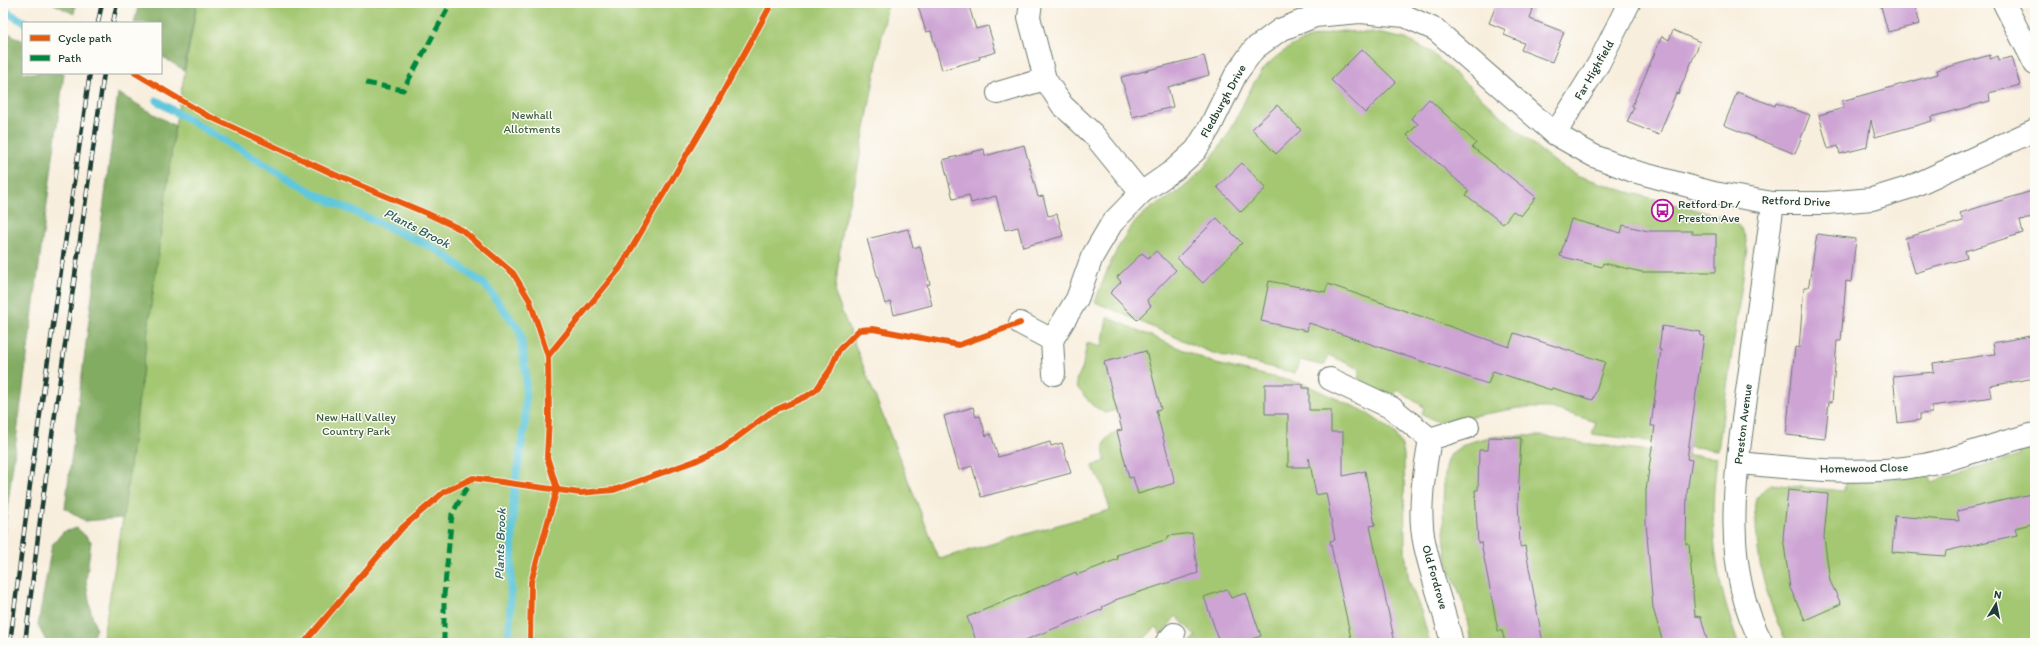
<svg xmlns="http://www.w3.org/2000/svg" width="2038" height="646" font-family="Itim,sans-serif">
  <rect width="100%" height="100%" fill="#fdfcf7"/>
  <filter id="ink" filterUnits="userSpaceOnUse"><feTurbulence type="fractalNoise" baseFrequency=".025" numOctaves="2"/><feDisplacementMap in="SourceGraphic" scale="8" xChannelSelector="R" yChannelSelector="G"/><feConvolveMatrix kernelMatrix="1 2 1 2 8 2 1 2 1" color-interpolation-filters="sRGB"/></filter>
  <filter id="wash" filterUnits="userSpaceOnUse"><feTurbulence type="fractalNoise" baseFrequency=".012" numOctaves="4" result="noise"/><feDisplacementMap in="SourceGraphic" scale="16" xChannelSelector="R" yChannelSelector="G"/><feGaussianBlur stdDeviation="0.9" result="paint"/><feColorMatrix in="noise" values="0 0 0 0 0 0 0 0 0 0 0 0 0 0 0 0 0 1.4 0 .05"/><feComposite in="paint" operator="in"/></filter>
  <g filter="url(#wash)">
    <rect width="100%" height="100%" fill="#f8eedd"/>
    <g fill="#a4c872" stroke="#628253">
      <path d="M197 3H888L855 183 842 228 835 294 939 559 1110 510 1103 486 1092 466 1105 461C1101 441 1106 434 1125 429L1120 409 1105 413 1092 405 1077 387 1076 380 1082 370 1087 343 1102 347 1107 317 1216 364 1304 384 1362 410 1393 431 1401 444 1404 454 1405 551 1409 581 1421 611 1430 643H1190L1196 636 1176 616 1161 635 1156 627 1144 639 1146 643H102L123 518 175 126Z"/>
      <path d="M1342 31 1382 34 1406 39 1431 52 1536 147 1559 165 1579 176 1628 192 1730 219C1742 227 1746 234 1747 249L1718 450 1592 434 1596 422 1551 408H1518L1439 422 1422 415 1424 407 1397 390 1393 398 1358 379 1360 369 1328 355 1324 366 1300 360 1295 373 1212 353 1095 302C1107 271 1120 232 1147 211 1155 204 1167 200 1175 194 1194 181 1208 163 1221 145 1242 116 1249 75 1280 54 1298 40 1319 34 1342 31Z"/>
      <path d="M1544 436 1589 444 1717 458C1708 526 1715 579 1738 643H1471C1468 625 1465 606 1458 589 1455 581 1450 573 1448 564 1443 545 1439 465 1452 453 1476 432 1515 436 1544 436Z"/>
      <path d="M2035 446V643H1787C1768 605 1757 565 1756 522 1755 515 1753 504 1757 498 1760 493 1766 488 1770 484L1844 491 1845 481 1912 478 1929 476 1931 482 2019 456 2020 448Z"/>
    </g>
    <g fill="#83ac64" stroke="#51744c">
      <polygon points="52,3 76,3 74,14"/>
      <polygon points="139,3 197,3 184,70 161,56 161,23 134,23"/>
      <polygon points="3,30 23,41 23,73 64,73 3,541"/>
      <polygon points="118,93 175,126 123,518 85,521 65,508"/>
      <polygon points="77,528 91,541 86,581 91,612 96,628 91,643 47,643 38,625 52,545 63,532"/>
    </g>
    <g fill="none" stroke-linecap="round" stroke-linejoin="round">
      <g stroke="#60c7dc" stroke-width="8">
        <polyline points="3,10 26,23"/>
        <polyline points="157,101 313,193 438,250 485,285 520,331 526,376 525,424 514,491 509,643"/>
      </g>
    </g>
    <g id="blocks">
      <g fill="#cda4d4">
        <polygon points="917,3 968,3 976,29 988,26 996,52 979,57 980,59 942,70 931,31 926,32"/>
        <polygon points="1497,3 1519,3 1533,9 1530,19 1564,32 1552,62 1521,50 1524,43 1504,35 1506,30 1489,23"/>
        <polygon points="1880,3 1914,3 1920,24 1888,32"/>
        <polygon points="1673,30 1700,42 1678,94 1676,93 1659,135 1627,122 1634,107 1632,106 1662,36 1669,40"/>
        <polygon points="1362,49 1396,82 1365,113 1331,80"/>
        <polygon points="1990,55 1990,59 1998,56 1999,60 2012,57 2020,85 1989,93 1990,101 1931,117 1932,121 1875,137 1871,120 1867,147 1840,154 1838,146 1828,149 1819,115 1844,108 1842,101 1938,74 1937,70"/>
        <polygon points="1204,56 1209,75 1168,87 1173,107 1132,117 1121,77"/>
        <polygon points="1737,92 1775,106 1776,103 1810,115 1795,154 1724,125"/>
        <polygon points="1429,99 1476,143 1472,147 1536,197 1521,216 1513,211 1503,224 1466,195 1469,191 1407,135 1418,124 1411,118"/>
        <polygon points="1277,105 1301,130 1276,154 1252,129"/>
        <polygon points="1024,145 1038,197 1043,196 1048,216 1057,214 1063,236 1023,247 1018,227 1005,230 996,196 971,203 969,195 953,199 943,160 984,149 985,156"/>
        <polygon points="1242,163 1266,188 1241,212 1217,187"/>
        <polygon points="2035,190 2035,218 2020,220 2023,233 1965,251 1967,258 1915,273 1905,238 1963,221 1960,213"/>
        <polygon points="1217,218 1242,243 1203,283 1177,258"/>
        <polygon points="1571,219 1621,233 1623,225 1648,231 1692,231 1692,234 1716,234 1716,272 1642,272 1603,263 1602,267 1560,256"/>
        <polygon points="908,229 913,248 920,246 930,284 927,285 932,305 894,315 891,302 885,304 867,239"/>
        <polygon points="1817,234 1856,239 1851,282 1846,281 1841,341 1837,341 1832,402 1829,402 1825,439 1786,435 1795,347 1799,348 1804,287 1808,287 1809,284"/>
        <polygon points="1156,251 1176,270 1147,300 1151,306 1137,320 1110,293 1121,282 1117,277 1142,253 1148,258"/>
        <polygon points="1269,281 1325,292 1328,284 1509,347 1514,333 1605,362 1593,400 1552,388 1551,390 1493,371 1488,384 1309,323 1307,331 1261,321"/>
        <polygon points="1662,326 1701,332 1700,336 1704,336 1687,459 1692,460 1687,492 1686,544 1689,544 1695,616 1701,617 1708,643 1663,643 1653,608 1646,523 1646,490 1655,426 1651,426 1661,350 1659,350"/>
        <polygon points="2035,335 2035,378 1990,386 1992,397 1932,406 1932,413 1920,414 1920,420 1898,423 1893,376 1934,372 1933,363 1995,354 1993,343"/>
        <polygon points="1146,351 1161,409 1156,410 1175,483 1138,494 1133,477 1129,478 1117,431 1122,430 1104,362"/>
        <polygon points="1265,384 1303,384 1303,388 1309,388 1309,410 1331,410 1331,432 1343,432 1343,476 1365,471 1375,525 1370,526 1395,643 1352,643 1330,541 1335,540 1326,493 1316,495 1309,458 1309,467 1288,467 1288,414 1265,414"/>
        <polygon points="973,407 976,417 980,416 986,436 991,434 998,457 1050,442 1051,446 1062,443 1071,473 981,497 972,466 959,470 944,416"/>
        <polygon points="1489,437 1521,438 1518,500 1520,547 1525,546 1543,643 1505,643 1502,631 1498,631 1481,542 1478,543 1475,490 1478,490 1479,450 1488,450"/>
        <polygon points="1788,490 1828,494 1824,537 1830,581 1841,604 1805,620 1790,588 1783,537"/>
        <polygon points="2035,493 2035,523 2015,528 2017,535 1946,551 1945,556 1892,552 1895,516 1959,521 1957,511"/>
        <polygon points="1192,533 1198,573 1115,600 1115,601 1102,607 1103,609 1018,643 977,643 967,617 1076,572 1077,575 1118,559 1117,555 1168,539 1168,536"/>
        <polygon points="1227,589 1231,598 1246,593 1261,636 1239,643 1220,643 1204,597"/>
      </g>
    </g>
  </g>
  <g filter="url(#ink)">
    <use href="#blocks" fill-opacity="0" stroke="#6b7b6f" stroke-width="1"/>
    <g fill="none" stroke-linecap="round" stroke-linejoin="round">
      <defs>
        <g id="minor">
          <polyline points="1031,3 1029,17 1045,79 1062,105 1093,134 1141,193"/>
          <polyline points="2004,3 2035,64"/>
          <polyline points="998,93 1045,79"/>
          <polyline points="1555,134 1599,63 1629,3"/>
          <polyline points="1020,323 1052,340 1054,374"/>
          <polyline points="1052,340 1077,299 1092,257 1112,223 1141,193 1174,170 1196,150 1210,127 1236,74 1254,49 1280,30 1315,16 1360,12 1405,16 1436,30 1555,134 1594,156 1633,171 1714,193 1773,203 1826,203 1872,199 1911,187 2035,130"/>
          <polyline points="1330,379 1392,408 1430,439 1468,427"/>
          <path d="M1430 439C1424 473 1417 512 1425 546 1432 578 1444 610 1452 643"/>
          <path d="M1738 463C1794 468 1861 476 1917 466 1957 460 1995 443 2035 434"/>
          <polyline points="1166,643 1174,634"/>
          <path d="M1762 643C1718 562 1737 464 1749 377 1757 319 1765 261 1773 203"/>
        </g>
      </defs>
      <use href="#minor" stroke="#6b7b6f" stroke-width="24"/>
      <use href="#minor" stroke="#fff" stroke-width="22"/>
      <defs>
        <g id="rail">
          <polyline points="98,23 102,3"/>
          <polyline points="113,23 117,3"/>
          <polyline points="10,643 32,469 90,73"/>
          <polyline points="25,643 41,512 104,73"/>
        </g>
      </defs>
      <use href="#rail" stroke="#1f3d34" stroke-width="4.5"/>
      <use href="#rail" stroke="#fdfcf7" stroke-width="3" stroke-dasharray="9" stroke-linecap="butt"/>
      <g stroke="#00873e" stroke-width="5" stroke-dasharray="10 5" stroke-linecap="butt">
        <polyline points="366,83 403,90 451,3"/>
        <polyline points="444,643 444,595 452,514 472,479"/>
      </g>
      <defs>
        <g id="cycleway">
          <polyline points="135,73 206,115 342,178 426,213 462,230 513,273 530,301 548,356 549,418 547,457 557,489 531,582 530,643"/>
          <polyline points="548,356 620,268 718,101 772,3"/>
          <polyline points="304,643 403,527 444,492 473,478 580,493 614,490 695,461 723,448 771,412 807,396 816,390 830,370 839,350 859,330 873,329 959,345 1020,323"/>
        </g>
      </defs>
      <use href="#cycleway" stroke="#fdfcf7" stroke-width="8"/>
      <use href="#cycleway" stroke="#e8590c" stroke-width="6"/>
    </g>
  </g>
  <defs>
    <symbol id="bus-ring" viewBox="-11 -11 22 22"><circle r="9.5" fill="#fdfcf7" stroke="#b5179e" stroke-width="1.5"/><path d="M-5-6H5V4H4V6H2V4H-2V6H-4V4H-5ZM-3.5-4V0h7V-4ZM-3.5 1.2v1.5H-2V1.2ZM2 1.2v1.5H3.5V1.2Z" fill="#b5179e"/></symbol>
  </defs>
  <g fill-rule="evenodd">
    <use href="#bus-ring" x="1650" y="198" width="25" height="25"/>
  </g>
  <g text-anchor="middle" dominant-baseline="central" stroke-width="3" stroke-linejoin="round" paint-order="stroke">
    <g font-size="12" fill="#1f3d34" stroke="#fdfcf7">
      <text transform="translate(1594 70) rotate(-60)">Far Highfield</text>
      <text transform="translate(1223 101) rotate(-61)">Fledburgh Drive</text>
      <text transform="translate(1796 201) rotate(2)">Retford Drive</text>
      <text transform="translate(1743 424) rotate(-83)">Preston Avenue</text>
      <text transform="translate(1864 468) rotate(-1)">Homewood Close</text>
      <text transform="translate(1435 577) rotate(74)">Old Fordrove</text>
    </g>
    <g font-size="12" fill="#406044" stroke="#fdfcf7">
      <text x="532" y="115">Newhall<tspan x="532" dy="14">Allotments</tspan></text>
      <text x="356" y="417">New Hall Valley<tspan x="356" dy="14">Country Park</tspan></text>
    </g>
    <g font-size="12" fill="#1f3d34" stroke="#fdfcf7" text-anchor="start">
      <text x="1678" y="204">Retford Dr /<tspan x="1678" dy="14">Preston Ave</tspan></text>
    </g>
    <g font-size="13" font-style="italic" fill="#2f605e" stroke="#fdfcf7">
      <text transform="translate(417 228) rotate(27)">Plants Brook</text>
      <text transform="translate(500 544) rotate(-88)">Plants Brook</text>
    </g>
  </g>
  <rect width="2038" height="646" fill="none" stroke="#fdfcf7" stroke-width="16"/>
  <rect x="22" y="22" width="140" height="52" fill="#fdfcf7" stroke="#a4b0a9"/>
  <rect x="30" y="35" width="20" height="6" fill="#e8590c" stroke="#a4b0a9"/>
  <text x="58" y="42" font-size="12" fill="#1f3d34">Cycle path</text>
  <rect x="30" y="55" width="20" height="6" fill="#00873e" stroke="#a4b0a9"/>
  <text x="58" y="62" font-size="12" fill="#1f3d34">Path</text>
  <g transform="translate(1996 604) rotate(10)" stroke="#fdfcf7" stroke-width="3" paint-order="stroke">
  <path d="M0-3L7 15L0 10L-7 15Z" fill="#1f3d34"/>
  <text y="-6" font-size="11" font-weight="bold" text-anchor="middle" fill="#1f3d34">N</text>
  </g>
</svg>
